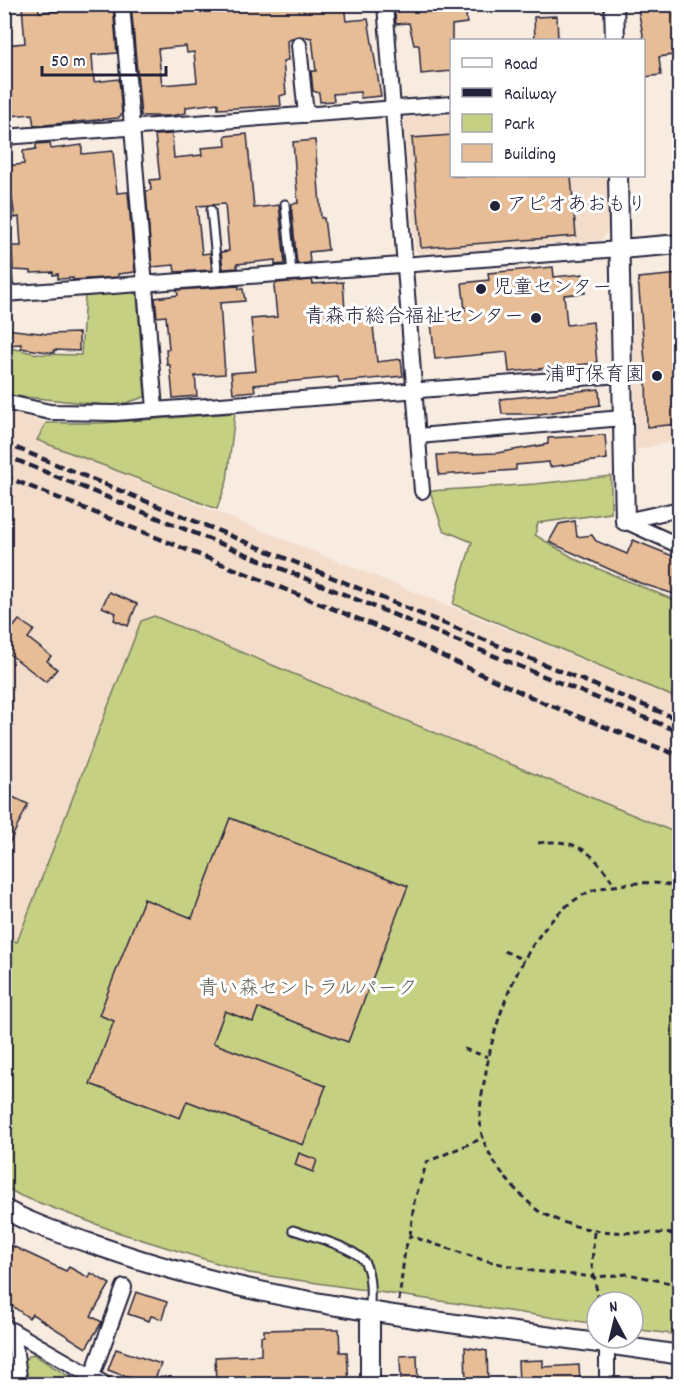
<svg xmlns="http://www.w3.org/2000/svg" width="684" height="1389" font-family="Dekko,'Klee One',sans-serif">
  <rect width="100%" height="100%" fill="#f8ebe0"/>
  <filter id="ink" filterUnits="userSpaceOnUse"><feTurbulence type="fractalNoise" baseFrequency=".0167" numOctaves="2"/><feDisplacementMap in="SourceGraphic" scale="12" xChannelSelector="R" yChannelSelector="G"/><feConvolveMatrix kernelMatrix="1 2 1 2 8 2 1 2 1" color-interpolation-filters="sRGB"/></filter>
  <g filter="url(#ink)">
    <g fill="#f3ddca">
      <polygon points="451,114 452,176 608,176 608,232 601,240 419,255 415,249 404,122 406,117"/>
      <polygon points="679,308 679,440 636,450 633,312"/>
      <polygon points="5,409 46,423 38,440 679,699 679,834 154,616 141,621 17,943 5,937"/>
    </g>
    <g fill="#c5d083" stroke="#74795f" stroke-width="1.5">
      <polygon points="132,292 137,295 145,397 116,406 5,395 5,347 38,354 81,355 85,295"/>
      <polygon points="235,413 227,481 217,509 37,440 46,423 102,423"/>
      <polygon points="611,476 611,513 538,523 535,535 577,560 679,602 679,699 453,604 472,542 443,530 430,491 535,484"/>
      <polygon points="154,616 679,834 679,1335 633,1329 633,1302 597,1302 597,1324 249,1273 117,1232 21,1196 5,1187 5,937 17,942 141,621"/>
      <polygon points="33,1354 81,1384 27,1384 23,1360"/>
    </g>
    <g fill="#e7bd97" stroke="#22223b" stroke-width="1.5" fill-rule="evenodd">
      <polygon points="38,4 39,12 68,10 68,6 113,5 117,53 92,55 94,82 119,79 122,114 118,118 34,126 32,114 10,116 4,45 25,43 22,6"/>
      <path d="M131 4H178L179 13 229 4H344L346 21 368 19 381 96 361 98 360 92 333 94 334 101 320 102 319 93 313 91 311 71H316L312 38 299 36 287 41 288 60 283 61 286 94 280 96 281 106 218 109V103L186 107V113L170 116H141ZM186 46 187 53 194 52 197 82 162 85 158 49Z"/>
      <polygon points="394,4 465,4 467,23 452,25 452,71 421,74 419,45 414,45 409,23 396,24"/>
      <polygon points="637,4 680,4 680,54 659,57 661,75 644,77 644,40"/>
      <polygon points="557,16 558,40 535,40 534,17"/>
      <polygon points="172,134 174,158 202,155 201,148 226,146 225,136 247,134 254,208 279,205 285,264 275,265 275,260 237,264 237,268 223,269 221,252 229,251 225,204 197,206 202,254 210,253 212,270 175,272 174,265 152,267 146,191 151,190 150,180 160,179 155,135"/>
      <polygon points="452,135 452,176 571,176 576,236 421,248 412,138"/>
      <polygon points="315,140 321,218 324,218 328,250 309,252 310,263 297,264 291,204 298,203 293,142"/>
      <polygon points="50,143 51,149 82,145 82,154 113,151 117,193 128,192 135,272 118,274 118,277 73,280 73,278 58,279 58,274 53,275 53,272 31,273 31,271 13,270 12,246 21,246 19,217 15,218 7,166 24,164 23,151 36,149 36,144"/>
      <polygon points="553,267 554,277 583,274 585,293 564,295 567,325 593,322 597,363 509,372 507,352 435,359 430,314 465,310 462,283 489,280 488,273"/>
      <polygon points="680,274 680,424 647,427 646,374 638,278"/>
      <polygon points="312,280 313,284 343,282 345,310 371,308 377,362 401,359 403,376 339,382 338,377 254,385 255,391 233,393 231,373 256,371 251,319 277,317 274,286 277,283"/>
      <polygon points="239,286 239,289 243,289 245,301 220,303 225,374 195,376 197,396 173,398 170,365 167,365 166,349 169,349 166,316 157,317 155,298 178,295 177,290"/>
      <polygon points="5,329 48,334 79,333 79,351 54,350 54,353 21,348 21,344 5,345"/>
      <polygon points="599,389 600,405 540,414 502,414 500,399"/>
      <polygon points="605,435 607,459 550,467 549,462 516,465 516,470 439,475 437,455 497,453 548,444 548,438"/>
      <polygon points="575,521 577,537 592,535 596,541 627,554 633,540 680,559 680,596 640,583 549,542 559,524"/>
      <polygon points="109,592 137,604 128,626 114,620 116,613 102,607"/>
      <polygon points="19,620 34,630 28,638 51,656 47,661 57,669 46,682 4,650 4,639"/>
      <polygon points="4,793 28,804 4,854"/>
      <polygon points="230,818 408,886 348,1042 258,1008 253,1022 225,1011 213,1043 326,1086 303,1145 187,1101 180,1118 90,1084 114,1021 99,1015 144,899 192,918"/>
      <polygon points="299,1153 317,1160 313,1172 295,1165"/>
      <polygon points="10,1245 66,1271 69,1267 89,1278 91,1273 110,1284 91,1316 102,1322 86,1348 32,1314 29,1318 4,1300 4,1258"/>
      <polygon points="136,1292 167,1302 162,1319 151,1316 149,1321 128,1314"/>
      <polygon points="302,1329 339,1329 340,1352 347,1352 349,1384 216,1384 215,1357 261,1355 261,1336 264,1336 264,1330"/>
      <polygon points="465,1347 487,1351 488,1384 466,1384"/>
      <polygon points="116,1349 161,1364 153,1384 136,1384 138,1381 108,1370"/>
      <polygon points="417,1355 418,1384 401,1384 400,1356"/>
      <polygon points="543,1360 543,1367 579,1365 580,1383 519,1384 518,1361"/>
    </g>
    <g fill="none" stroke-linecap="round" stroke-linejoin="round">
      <defs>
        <g id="lane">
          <polyline points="285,204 292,273"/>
          <polyline points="211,210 218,278"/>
          <polyline points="4,228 9,293"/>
          <path d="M293 1230C310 1236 358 1248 365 1263 372 1277 370 1296 370 1311"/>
        </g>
        <g id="street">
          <polyline points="122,4 155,409"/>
          <polyline points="385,4 422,491"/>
          <polyline points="299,45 306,115"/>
          <polyline points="4,137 452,104"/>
          <polyline points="4,294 620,249"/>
          <polyline points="4,402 50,412 115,413 621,375"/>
          <polyline points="419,436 622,418"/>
          <polyline points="625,521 680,546"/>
          <polyline points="625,521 680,509"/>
          <polyline points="4,1326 105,1384"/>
          <polyline points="13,1331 20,1384"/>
          <polyline points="607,1343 607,1384"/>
          <polyline points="92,1376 124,1287"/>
        </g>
        <g id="secondary">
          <polyline points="614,4 615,40"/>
          <polyline points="618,176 625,521"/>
          <polyline points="620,249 680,244"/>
          <path d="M4 1209C37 1227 75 1238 110 1250 293 1313 489 1325 680 1355"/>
          <polyline points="370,1384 370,1311"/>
        </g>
      </defs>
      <use href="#lane" stroke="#22223b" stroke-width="11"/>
      <use href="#street" stroke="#22223b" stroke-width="18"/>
      <use href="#secondary" stroke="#22223b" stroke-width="22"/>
      <g stroke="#22223b" stroke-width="3" stroke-dasharray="6 4.5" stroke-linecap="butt">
        <path d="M538 843C579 838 594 853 615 886"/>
        <path d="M680 888C662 882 644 882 626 884 616 886 604 887 594 890 533 913 497 1008 487 1066 483 1090 476 1116 483 1139 490 1159 506 1180 521 1195 528 1201 534 1209 542 1213 591 1238 628 1231 680 1234"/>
        <polyline points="504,951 524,960"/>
        <polyline points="464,1049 488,1057"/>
        <polyline points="594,1232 592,1266 599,1302"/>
        <polyline points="410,1236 414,1202 427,1162 483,1138"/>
        <polyline points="399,1301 405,1249 410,1236 483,1260 533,1271 595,1277 628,1274 680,1285"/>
      </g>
      <use href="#lane" stroke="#fff" stroke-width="7"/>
      <use href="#street" stroke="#fff" stroke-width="14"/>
      <use href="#secondary" stroke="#fff" stroke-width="18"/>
      <g stroke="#22223b" stroke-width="4.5" stroke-dasharray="9 4.5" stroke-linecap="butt">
        <polyline points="4,443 680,720"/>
        <polyline points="4,455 680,732"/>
        <polyline points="4,476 388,631 544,703 680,756"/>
      </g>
    </g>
  </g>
  <g fill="#22223b" stroke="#fff" stroke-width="2">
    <circle cx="495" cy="206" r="6"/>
    <circle cx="481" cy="289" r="6"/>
    <circle cx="536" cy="318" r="6"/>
    <circle cx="657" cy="376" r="6"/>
  </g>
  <g text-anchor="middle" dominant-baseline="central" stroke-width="6" stroke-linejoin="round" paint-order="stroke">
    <g font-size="20" fill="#22223b" stroke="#fff" text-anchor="start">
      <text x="507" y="206">アピオあおもり</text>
      <text x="493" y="289">児童センター</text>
      <text x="524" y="318" text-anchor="end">青森市総合福祉センター</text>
      <text x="645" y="376" text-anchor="end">浦町保育園</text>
    </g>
    <g font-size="20" fill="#5b5f54" stroke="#fff">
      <text x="308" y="990">青い森セントラルパーク</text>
    </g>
  </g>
  <rect width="684" height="1389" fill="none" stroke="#fff" stroke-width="24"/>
  <rect x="12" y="12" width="660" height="1365" fill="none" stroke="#22223b" stroke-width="2" filter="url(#ink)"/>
  <rect x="450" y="39" width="195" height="138" fill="#ffffff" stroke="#a7a7b1" stroke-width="1.5"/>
  <rect x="462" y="58" width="30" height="9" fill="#ffffff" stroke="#a7a7b1" stroke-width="1.5"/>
  <text x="504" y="69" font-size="18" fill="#22223b">Road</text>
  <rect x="462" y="88" width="30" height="9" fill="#22223b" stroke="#a7a7b1" stroke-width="1.5"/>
  <text x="504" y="99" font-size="18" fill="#22223b">Railway</text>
  <rect x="462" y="114" width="30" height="18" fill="#c5d083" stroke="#a7a7b1" stroke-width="1.5"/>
  <text x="504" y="129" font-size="18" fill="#22223b">Park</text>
  <rect x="462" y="144" width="30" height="18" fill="#e7bd97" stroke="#a7a7b1" stroke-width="1.5"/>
  <text x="504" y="159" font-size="18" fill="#22223b">Building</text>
  <g transform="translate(615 1320) rotate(353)"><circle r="28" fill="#ffffff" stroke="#a7a7b1" stroke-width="1.5"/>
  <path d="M0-4.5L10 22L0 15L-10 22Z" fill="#22223b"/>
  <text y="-9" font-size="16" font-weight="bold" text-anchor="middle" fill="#22223b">N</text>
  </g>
  <path d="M42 66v9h124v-9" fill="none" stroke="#22223b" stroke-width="3"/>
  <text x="51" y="66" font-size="18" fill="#22223b" stroke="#ffffff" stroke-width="4.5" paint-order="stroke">50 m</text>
</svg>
